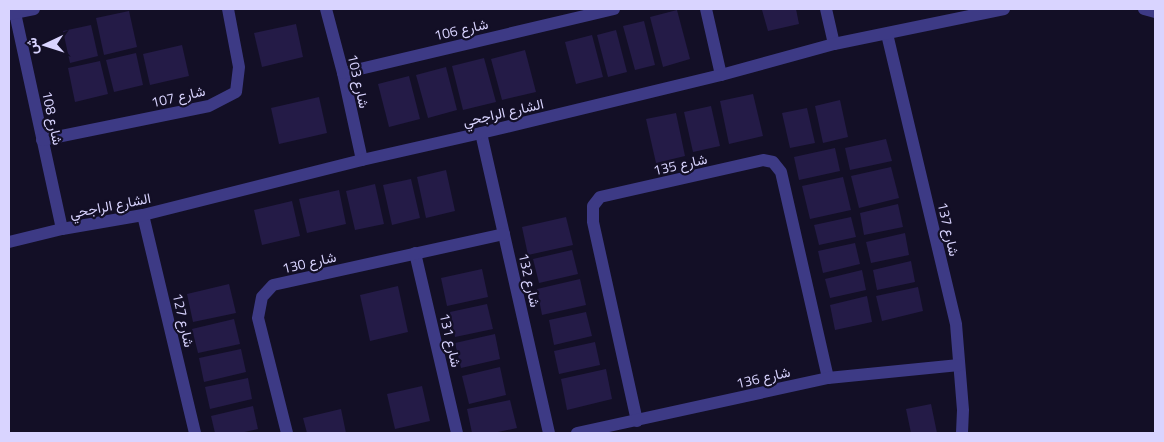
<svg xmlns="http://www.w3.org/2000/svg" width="1164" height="442" font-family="'Titillium Web',Vazirmatn,sans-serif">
<rect width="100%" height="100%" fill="#130f26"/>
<g fill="#241b47">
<path d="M766,9H796L799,24L768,31L762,10Z"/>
<path d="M677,10L690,59L663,67L650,17Z"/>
<path d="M129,11L137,47L104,55L96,18Z"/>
<path d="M644,21L655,65L635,70L623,26Z"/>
<path d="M296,24L303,57L262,67L254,33Z"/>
<path d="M91,25L98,56L70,63L63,31Z"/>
<path d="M616,30L627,72L608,77L597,35Z"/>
<path d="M592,35L603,77L576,84L565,42Z"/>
<path d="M182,45L189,76L150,85L143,54Z"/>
<path d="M525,50L536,92L502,100L491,59Z"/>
<path d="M136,53L143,85L114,92L106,60Z"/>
<path d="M484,58L496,102L463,110L452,66Z"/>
<path d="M100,61L108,94L75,102L68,68Z"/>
<path d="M446,67L457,110L428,118L416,75Z"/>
<path d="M409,76L420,119L389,127L378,84Z"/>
<path d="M753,94L763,136L729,144L720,101Z"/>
<path d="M319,97L327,133L279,144L271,108Z"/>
<path d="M840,100L848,137L823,143L815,106Z"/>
<path d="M711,106L720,146L693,152L684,112Z"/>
<path d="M807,108L815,143L790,148L782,113Z"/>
<path d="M676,113L685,156L656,163L646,119Z"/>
<path d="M886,139L892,161L850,170L845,148Z"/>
<path d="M835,148L840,171L799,180L794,157Z"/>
<path d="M891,167L899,198L859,208L851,176Z"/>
<path d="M446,170L455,211L426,218L417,177Z"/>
<path d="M843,177L851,210L810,219L802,186Z"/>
<path d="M411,179L420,218L392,225L383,185Z"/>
<path d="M375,184L384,224L355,230L346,191Z"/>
<path d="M339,190L346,224L307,233L299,199Z"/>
<path d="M292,201L300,236L262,245L254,210Z"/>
<path d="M898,204L903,227L864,235L860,213Z"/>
<path d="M566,217L573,245L528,255L522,227Z"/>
<path d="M851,217L856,237L819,245L814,225Z"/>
<path d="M905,233L909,255L871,263L866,242Z"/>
<path d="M855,243L860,264L823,273L818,251Z"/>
<path d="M572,250L578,274L539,283L533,259Z"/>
<path d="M911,261L915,282L877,290L873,270Z"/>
<path d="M482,269L488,297L447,306L441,278Z"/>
<path d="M862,270L866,290L830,298L825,279Z"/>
<path d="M580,279L586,305L542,315L537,289Z"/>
<path d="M229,284L236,313L193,322L187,294Z"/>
<path d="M398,286L408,332L370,341L360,295Z"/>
<path d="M918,287L923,311L882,321L876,296Z"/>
<path d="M867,296L872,322L835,330L830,305Z"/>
<path d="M487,304L493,329L455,337L450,312Z"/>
<path d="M586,312L592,336L554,345L549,320Z"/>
<path d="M234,319L240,344L198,353L192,329Z"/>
<path d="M495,334L500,359L461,368L455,343Z"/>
<path d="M595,342L600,365L559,374L554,351Z"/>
<path d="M241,349L246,372L204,382L199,358Z"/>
<path d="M500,367L506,395L469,404L462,376Z"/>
<path d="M606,369L612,399L567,410L561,379Z"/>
<path d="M248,378L252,399L210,409L205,387Z"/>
<path d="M422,386L430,421L395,429L387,394Z"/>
<path d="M510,400L517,428L493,433H472L467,409Z"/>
<path d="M931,404L937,433H911L906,409Z"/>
<path d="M253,406L258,429L240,433H215L211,416Z"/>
<path d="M341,409L346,433H307L303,418Z"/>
</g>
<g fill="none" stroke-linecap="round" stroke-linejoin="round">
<g stroke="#3d3a85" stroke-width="12">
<path d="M326,9L343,73L362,160"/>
<path d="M706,9L721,75"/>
<path d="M826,9L834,44"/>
<path d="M1144,9L1155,12"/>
<path d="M15,13L62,229"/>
<path d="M9,14L34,9"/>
<path d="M887,34L956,324L963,410L962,433"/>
<path d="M343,73L614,9"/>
<path d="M481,133L549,433"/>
<path d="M42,140L209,106L236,92L239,67L228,9"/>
<path d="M143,215L195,433"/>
<path d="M9,242L62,229L143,215L362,160L481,133L721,75L834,44L1004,9"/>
<path d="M415,253L457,433"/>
<path d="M637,421L593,222V206L600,197L763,160L773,162L781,172L828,378"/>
<path d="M287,433L258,318L262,297L273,285L504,234"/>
<path d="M577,433L828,378L959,365"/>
</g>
</g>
<g text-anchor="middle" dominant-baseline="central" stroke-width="4.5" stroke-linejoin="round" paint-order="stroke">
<g font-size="14" fill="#d9d4ff" stroke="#130f26">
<text transform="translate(461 29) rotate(-13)">شارع 106</text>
<text transform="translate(359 81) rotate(77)">شارع 103</text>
<text transform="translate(178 96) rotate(-13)">شارع 107</text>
<text transform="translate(503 112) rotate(-13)">الشارع الراجحي</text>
<text transform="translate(53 118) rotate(78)">شارع 108</text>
<text transform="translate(680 164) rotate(-13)">شارع 135</text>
<text transform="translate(110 205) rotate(-11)">الشارع الراجحي</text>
<text transform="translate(949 229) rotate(77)">شارع 137</text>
<text transform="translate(309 262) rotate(-13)">شارع 130</text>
<text transform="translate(530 280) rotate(77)">شارع 132</text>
<text transform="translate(184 320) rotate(77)">شارع 127</text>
<text transform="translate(451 340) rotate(77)">شارع 131</text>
<text transform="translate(763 377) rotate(-13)">شارع 136</text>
</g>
</g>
<rect width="1164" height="442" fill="none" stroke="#d9d4ff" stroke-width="20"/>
<g transform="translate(45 45) rotate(266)" stroke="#130f26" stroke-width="4" paint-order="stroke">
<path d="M0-4L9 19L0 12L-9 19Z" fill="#d9d4ff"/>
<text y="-8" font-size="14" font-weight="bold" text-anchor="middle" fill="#d9d4ff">ش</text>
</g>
</svg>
